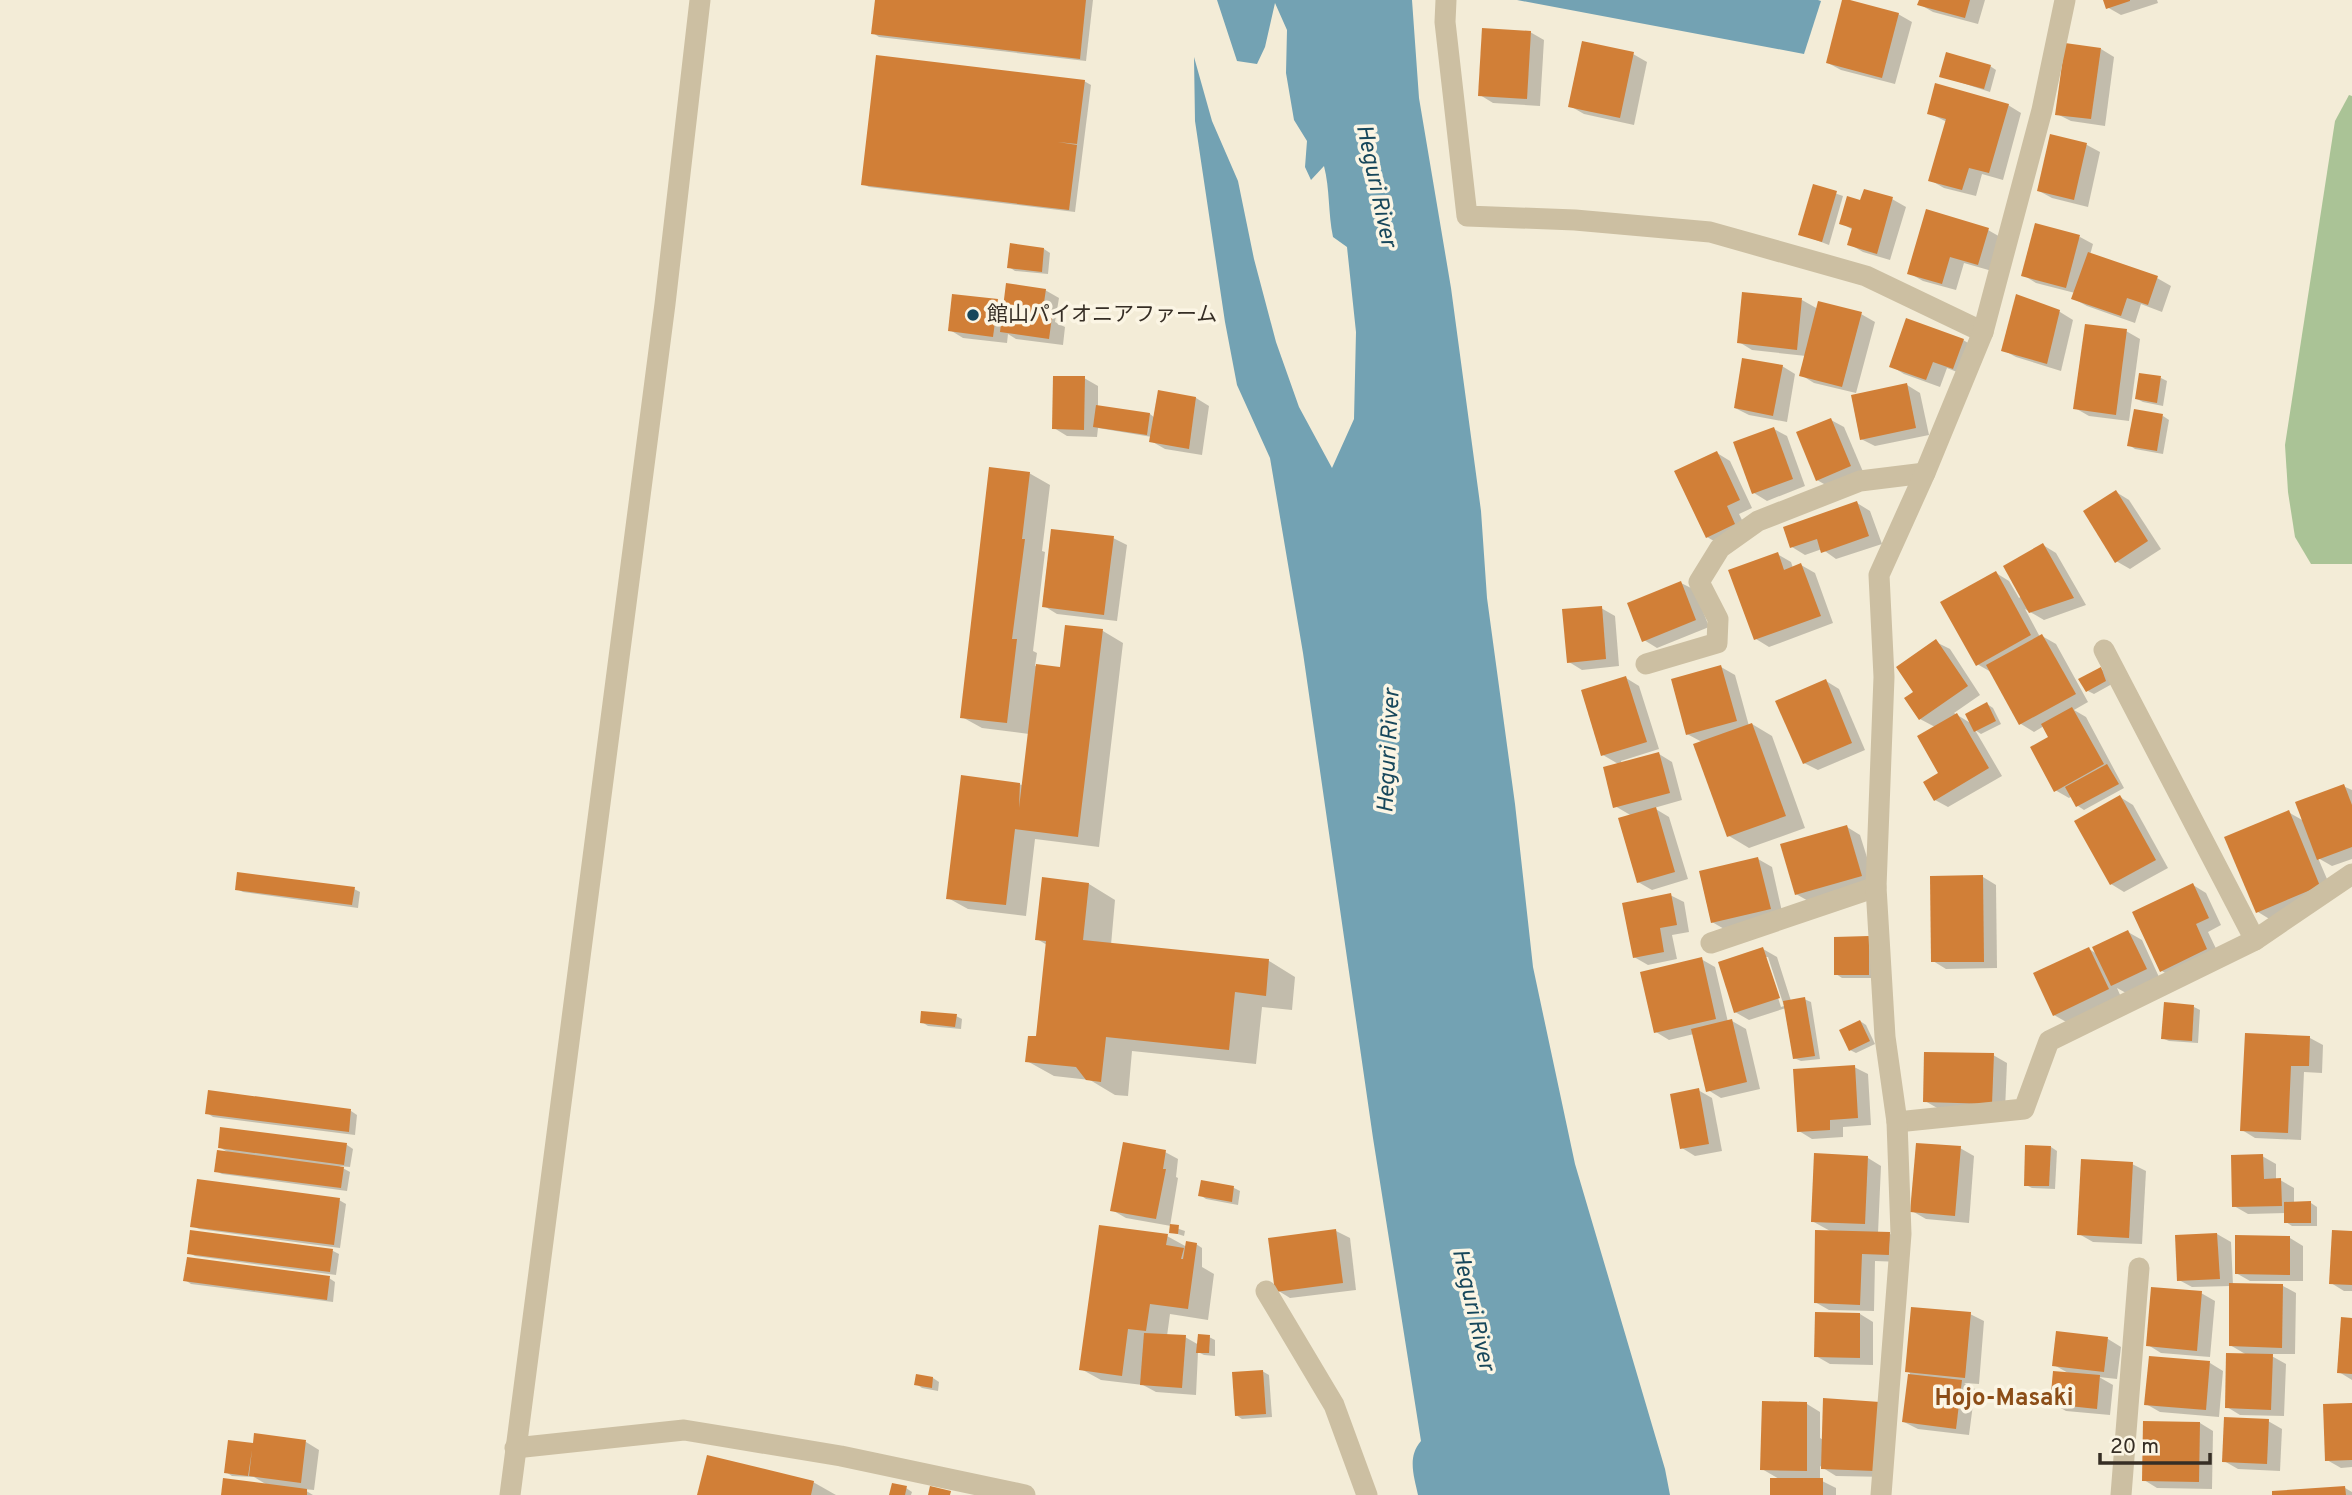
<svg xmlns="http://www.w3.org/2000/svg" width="2352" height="1495" font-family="Overpass,'Noto Sans JP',sans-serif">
<rect width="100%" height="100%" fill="#f3ecd7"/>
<path fill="#aac396" d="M2349,95L2352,96V564H2311L2295,537L2288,492L2285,445L2335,121Z"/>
<g fill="#73a2b3">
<path d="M1217,0H1412L1419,98L1451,288L1481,511L1487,598L1515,804L1533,967L1575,1164L1665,1469L1670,1495H1418C1414,1476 1407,1457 1421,1441L1373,1138L1303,653L1270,458L1237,385L1225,322L1195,121L1194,57L1212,121L1238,181L1254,259L1276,342L1299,407L1332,468L1354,419L1356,332L1347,247L1333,237C1328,213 1330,189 1324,166L1311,180L1305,167L1307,141L1294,120L1286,73L1287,30L1275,3L1265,47L1257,64L1237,61Z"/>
<path d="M1517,0H1818L1821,1L1804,54Z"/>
</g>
<g fill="#0003" fill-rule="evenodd">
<path d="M877,0H1093L1086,61L879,37L873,33Z"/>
<path d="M1921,0H1985L1978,24L1933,12L1919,4Z"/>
<path d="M2105,0H2157L2158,3L2121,15L2107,7Z"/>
<path d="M1898,14L1912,22L1895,84L1841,70L1828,63Z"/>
<path d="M1530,32L1544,40L1540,106L1493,103L1480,95Z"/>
<path d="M2101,49L2114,57L2105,126L2071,121L2057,114Z"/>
<path d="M1633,54L1647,62L1634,125L1584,114L1570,106Z"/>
<path d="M1990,66L1996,70L1990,92L1941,76Z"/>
<path d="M1084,81L1091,85L1075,212L869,187L863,184Z"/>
<path d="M2008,105L2021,113L2003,180L1982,174L1976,196L1944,188L1930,180L1947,122L1929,113Z"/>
<path d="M2051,136L2087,145L2100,152L2088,207L2052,198L2039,191Z"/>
<path d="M1814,186L1843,196L1829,245L1800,234Z"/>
<path d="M1892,199L1906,207L1890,260L1863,252L1849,244L1853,230L1841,223Z"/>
<path d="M1928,211L1988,230L2002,238L1992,271L1964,263L1956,290L1923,281L1909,273Z"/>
<path d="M2080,237L2093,244L2090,255L2157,278L2171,286L2162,312L2141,304L2135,323L2087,306L2074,299L2075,293L2036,283L2023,275Z"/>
<path d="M1044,249L1050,253L1048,274L1015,271L1009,267Z"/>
<path d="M1045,290L1059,298L1055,322L1065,327L1063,345L1016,339L1008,334L1007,343L963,338L950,330L997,301L1005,306Z"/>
<path d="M2018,297L2060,312L2073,320L2061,371L2016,357L2003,350Z"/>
<path d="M1802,300L1818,309L1861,314L1875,322L1856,393L1814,383L1801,375L1806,356L1752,350L1739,342Z"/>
<path d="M2126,331L2140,339L2129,421L2089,416L2075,408Z"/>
<path d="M1963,340L1977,348L1967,376L1947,368L1940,387L1904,374L1891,366Z"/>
<path d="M1782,366L1795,374L1787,422L1749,415L1735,408Z"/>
<path d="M1084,378L1098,386V407L1150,414L1155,418L1159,392L1196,398L1209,406L1202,455L1165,449L1151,441L1152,437L1098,428L1097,437L1067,436L1054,428Z"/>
<path d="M2161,378L2167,381L2163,406L2143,402L2137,399Z"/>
<path d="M1907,385L1920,393L1929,435L1875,446L1861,439Z"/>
<path d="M2163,416L2169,420L2163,454L2135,449L2129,445Z"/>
<path d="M1831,420L1844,427L1864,474L1831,488L1817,480Z"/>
<path d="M1774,429L1787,436L1805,486L1767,501L1754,493Z"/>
<path d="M1717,453L1730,461L1752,508L1739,514L1748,532L1721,545L1707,537Z"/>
<path d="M1029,473L1050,485L1042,551L1045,552L1033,651L1037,653L1035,666L1061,669L1066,627L1103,631L1123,643L1099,847L1035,839L1026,916L968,909L948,898L963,777L1023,785L1029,734L982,728L962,717Z"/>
<path d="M2116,492L2129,500L2161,549L2130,569L2116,561Z"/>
<path d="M1857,503L1870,511L1882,544L1836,559L1822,549L1805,555L1792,547Z"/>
<path d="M1113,538L1127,545L1117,621L1057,614L1044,606Z"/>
<path d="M2043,545L2056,553L2086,605L2044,620L2025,609L2040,637L2042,636L2056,644L2088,702L2074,710L2086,717L2124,788L2084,810L2078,806L2072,796L2069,798L2055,790L2050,737L2044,726L2034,732L2021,724L1991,672L1977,664L1996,573L2009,581L2019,598L2022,596Z"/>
<path d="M1777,554L1791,562L1793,568L1801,565L1815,573L1833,623L1769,647L1756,639Z"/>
<path d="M1681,583L1695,590L1709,627L1657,648L1644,640Z"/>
<path d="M1601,608L1615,616L1619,666L1582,670L1569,662Z"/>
<path d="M1936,642L1950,649L1980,695L1954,713L1972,724L1987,704L1993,708L2001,724L1981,734L1975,730L2002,776L1948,807L1935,800L1941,774L1935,727L1920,719L1915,692Z"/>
<path d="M1721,667L1735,675L1749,726L1752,724L1772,736L1805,828L1749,848L1729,836L1702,742L1687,734Z"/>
<path d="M2101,669L2107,672L2112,684L2094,694L2088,691Z"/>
<path d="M1626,678L1639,686L1659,749L1621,761L1622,764L1659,754L1672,762L1682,800L1654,808L1669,817L1688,879L1652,890L1638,882L1632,816L1615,806L1620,765L1603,755Z"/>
<path d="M1826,681L1839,689L1865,750L1818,770L1804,763Z"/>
<path d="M2343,786L2352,790V859L2332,866L2318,858L2333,893L2271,920L2258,912L2288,812L2304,821Z"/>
<path d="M2120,797L2133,805L2168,868L2124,892L2111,884Z"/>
<path d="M1847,827L1860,835L1875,883L1810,902L1796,894Z"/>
<path d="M1758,859L1772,867L1783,916L1726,930L1712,922Z"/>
<path d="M1983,877L1996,885L1997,968L1946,969L1933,961Z"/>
<path d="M1089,884L1115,900L1111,945L1269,961L1295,977L1292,1010L1262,1007L1256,1064L1132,1051L1128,1096L1115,1095L1090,1080L1054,1076L1027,1061L1038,1038L1047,945L1037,939Z"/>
<path d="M2193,885L2206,893L2221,925L2208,932L2220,957L2175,979L2162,971Z"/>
<path d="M237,889H354L360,892L358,908L243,892Z"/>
<path d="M1670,895L1684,902L1689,932L1672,935L1677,959L1648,965L1634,957Z"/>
<path d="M2128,932L2142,940L2159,977L2126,993L2117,988L2121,997L2068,1023L2054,1015L2089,949L2097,954Z"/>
<path d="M1868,938L1875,978H1842L1836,974Z"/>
<path d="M1763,949L1777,957L1791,1001L1804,999L1811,1002L1820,1059L1801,1061L1794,1058L1786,1008L1749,1020L1735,1012ZM1765,957H1768L1784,1006L1781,1007Z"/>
<path d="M1701,959L1715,967L1728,1022L1732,1021L1746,1029L1760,1089L1721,1098L1708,1090L1694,1034L1669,1040L1656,1032Z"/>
<path d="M2194,1007L2200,1010L2198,1043L2169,1041L2162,1038Z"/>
<path d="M956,1016L962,1019L961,1029L928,1026L922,1022Z"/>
<path d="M1860,1021L1866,1025L1875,1044L1856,1053L1850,1050Z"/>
<path d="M2310,1038L2323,1045L2322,1073L2304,1072L2301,1140L2255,1138L2242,1130Z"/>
<path d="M1993,1055L2007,1063L2005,1110L1939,1109L1925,1101Z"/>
<path d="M1854,1067L1868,1074L1871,1125L1843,1127V1137L1812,1139L1799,1131Z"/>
<path d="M1698,1090L1712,1098L1722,1151L1695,1156L1682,1148Z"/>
<path d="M210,1092L351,1111L357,1115L355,1135L213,1117L207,1113Z"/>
<path d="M347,1145L353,1149L350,1167L339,1166L350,1172L347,1191L222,1174L216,1171L231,1154L219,1147Z"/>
<path d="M2051,1147L2057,1151L2055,1189L2032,1188L2026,1185Z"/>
<path d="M1960,1148L1974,1156L1969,1223L1926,1219L1912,1211Z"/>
<path d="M1165,1152L1178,1159L1176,1177L1178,1178L1170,1226L1185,1231L1184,1236L1171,1232V1226L1126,1218L1112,1210Z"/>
<path d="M2262,1156L2276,1164V1180H2280L2294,1188V1203H2311L2317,1207V1226H2292L2286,1222V1213L2248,1214L2234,1206Z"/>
<path d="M1868,1158L1881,1166L1878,1233L1890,1234L1903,1241L1902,1262L1875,1261L1874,1311L1829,1310L1815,1302L1832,1232L1812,1221Z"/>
<path d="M2132,1164L2146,1171L2142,1244L2093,1242L2079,1234Z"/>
<path d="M1202,1182L1234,1188L1240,1191L1238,1205L1206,1199L1200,1195Z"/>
<path d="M339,1200L346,1204L340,1248L199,1229L192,1226Z"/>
<path d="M1336,1231L1350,1238L1356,1290L1290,1298L1277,1290Z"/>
<path d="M2352,1232V1291H2344L2331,1283Z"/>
<path d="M2217,1234L2231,1242L2233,1285L2283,1286L2296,1293L2295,1354H2268L2286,1364L2284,1416L2240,1415L2227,1407L2247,1355L2230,1345L2231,1286L2192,1287L2179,1280Z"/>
<path d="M1167,1236L1187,1247L1196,1244L1202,1248V1267L1214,1274L1208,1320L1170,1314L1167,1336L1185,1337L1199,1345L1209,1337L1215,1340V1356L1204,1355L1198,1352L1196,1395L1156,1392L1143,1385L1101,1380L1081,1369Z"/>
<path d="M2290,1238L2303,1246V1281H2250L2236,1273Z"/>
<path d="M333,1251L339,1254L336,1275L195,1256L189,1253Z"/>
<path d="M329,1278L335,1282L333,1302L191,1284L185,1280Z"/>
<path d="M2201,1293L2215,1301L2210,1357L2161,1353L2148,1345Z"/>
<path d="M1860,1314L1873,1322V1365L1830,1364L1816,1356Z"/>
<path d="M1970,1314L1984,1321L1979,1384L1964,1383L1975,1389L1969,1435L1918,1429L1904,1422L1910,1373L1907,1371Z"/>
<path d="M2352,1320V1380L2339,1372Z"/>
<path d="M2108,1339L2121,1347L2117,1379L2099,1377L2113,1385L2110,1415L2066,1411L2052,1403L2070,1374L2054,1365Z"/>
<path d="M2210,1363L2223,1371L2219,1417L2160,1412L2146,1404Z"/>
<path d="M1262,1371L1269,1375L1272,1417L1242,1419L1236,1415Z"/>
<path d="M933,1378L939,1382L938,1391L922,1388L916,1384Z"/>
<path d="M1807,1404L1820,1412V1438L1888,1477L1836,1476L1820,1466V1480L1836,1488V1495H1771L1781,1480L1762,1469Z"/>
<path d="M2352,1405V1467L2341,1468L2327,1460Z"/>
<path d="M2268,1421L2282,1429L2280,1471L2238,1469L2224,1461Z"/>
<path d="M2200,1423L2213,1431L2212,1489L2157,1488L2144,1480Z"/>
<path d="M306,1442L319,1450L314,1490L303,1489L313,1495H223L269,1486L254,1477L232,1476L226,1472L255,1446Z"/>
<path d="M813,1482L836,1495H699Z"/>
<path d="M906,1488L912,1492L911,1495H891Z"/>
<path d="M2345,1488L2352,1492V1495H2274Z"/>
</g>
<g fill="#d17f37">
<path d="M875,0H1086L1080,59L871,34Z"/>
<path d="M1842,0H1850L1899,13L1882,78L1826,63Z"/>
<path d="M1919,0H1970L1965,18L1917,5Z"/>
<path d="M2103,0H2130V1L2106,9Z"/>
<path d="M1482,28L1531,31L1527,99L1478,96Z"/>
<path d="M1582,41L1634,52L1620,118L1568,107Z"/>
<path d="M2065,43L2101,48L2091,119L2055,115Z"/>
<path d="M1946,52L1991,65L1984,89L1939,77Z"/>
<path d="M876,55L1085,80L1077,144L1058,142L1077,145L1069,210L861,185Z"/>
<path d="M1935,83L2009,104L1989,173L1969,168L1962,190L1928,181L1946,119L1927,114Z"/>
<path d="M2050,134L2087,143L2074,200L2037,191Z"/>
<path d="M1813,184L1837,191L1822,242L1798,235Z"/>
<path d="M1864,189L1893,197L1877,254L1847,245L1852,228L1839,224L1847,196L1860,200Z"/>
<path d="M1926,209L1989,228L1978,265L1950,257L1942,284L1907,274Z"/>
<path d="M2035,223L2080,235L2066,288L2021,276Z"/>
<path d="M1010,243L1044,248L1042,272L1007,268Z"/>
<path d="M2088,252L2158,276L2148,305L2127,298L2121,316L2071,299Z"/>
<path d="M1006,283L1046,289L1042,316L1052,317L1049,339L1000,332Z"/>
<path d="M1742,292L1802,298L1797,350L1737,343Z"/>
<path d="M952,294L998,299L993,337L948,331Z"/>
<path d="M2016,294L2060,310L2047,364L2001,351Z"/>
<path d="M1818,301L1862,312L1842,387L1799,376Z"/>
<path d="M1906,318L1964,339L1953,369L1933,362L1926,380L1889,367Z"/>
<path d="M2085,324L2127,329L2116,415L2073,409Z"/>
<path d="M1742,358L1783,365L1773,416L1734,408Z"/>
<path d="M2139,373L2161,376L2157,403L2135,399Z"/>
<path d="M1053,376H1085L1084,430L1052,429Z"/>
<path d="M1907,383L1916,428L1860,440L1851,395Z"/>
<path d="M1158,390L1196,397L1189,449L1149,442Z"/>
<path d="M1096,405L1150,413L1147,435L1093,427Z"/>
<path d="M2134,409L2163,414L2157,451L2127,446Z"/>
<path d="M1831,418L1851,466L1816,481L1796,432Z"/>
<path d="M1774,427L1793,479L1752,494L1733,442Z"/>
<path d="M1717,451L1740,500L1727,506L1735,524L1706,538L1674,471Z"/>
<path d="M989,467L1030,472L1022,539H1025L1012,639H1017L1007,723L960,718Z"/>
<path d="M2116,490L2148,541L2115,563L2083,511Z"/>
<path d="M1857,501L1869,536L1821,553L1817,539L1790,548L1783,527Z"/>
<path d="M1051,529L1114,536L1104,615L1042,607Z"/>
<path d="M2043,543L2074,598L2029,613L2003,566Z"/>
<path d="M1778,552L1784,570L1801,563L1821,616L1754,640L1728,570Z"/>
<path d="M1996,571L2031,635L1976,666L1940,602Z"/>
<path d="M1681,581L1696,620L1642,642L1627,603Z"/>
<path d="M1602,606L1606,659L1567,663L1562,609Z"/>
<path d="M1065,625L1103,629L1078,837L1015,829L1006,905L946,899L961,775L1020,783L1019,808L1036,664L1060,667Z"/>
<path d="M2042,634L2076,694L2019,725L1986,665Z"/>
<path d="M1936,639L1968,686L1919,720L1904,698L1913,692L1896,667Z"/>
<path d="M1721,665L1737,721L1686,735L1671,679Z"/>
<path d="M2101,667L2106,681L2086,692L2078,679Z"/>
<path d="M1626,676L1647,742L1601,756L1581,690Z"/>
<path d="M1826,679L1852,743L1803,764L1775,701Z"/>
<path d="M1987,702L1996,721L1974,732L1965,714Z"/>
<path d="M2072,707L2104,764L2054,792L2030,747L2048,737L2041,724Z"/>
<path d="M1957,713L1989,768L1934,801L1923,782L1938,773L1917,736Z"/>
<path d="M1752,723L1786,816L1727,837L1693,744Z"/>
<path d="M1659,752L1670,793L1613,808L1603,767Z"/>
<path d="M2107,764L2119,784L2076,807L2065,787Z"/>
<path d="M2344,784L2352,805V847L2317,860L2295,802Z"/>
<path d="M2120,795L2156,860L2110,885L2074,821Z"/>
<path d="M1656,807L1675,872L1637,883L1618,818Z"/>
<path d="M2289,810L2320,886L2256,913L2224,837Z"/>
<path d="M1847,825L1862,876L1795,895L1780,844Z"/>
<path d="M1758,857L1771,909L1711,923L1699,871Z"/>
<path d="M237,872L355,887L352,905L235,890Z"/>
<path d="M1983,875L1984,962H1931L1930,876Z"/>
<path d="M1042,877L1089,883L1083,940L1269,959L1266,996L1235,992L1229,1050L1106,1037L1101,1082L1086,1080L1076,1067L1025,1062L1028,1036H1036L1046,941L1035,940Z"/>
<path d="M2193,883L2209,918L2196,924L2207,949L2160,972L2132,912Z"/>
<path d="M1671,893L1677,925L1660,928L1664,952L1633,958L1622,903Z"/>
<path d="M2128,930L2147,969L2111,986L2092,947Z"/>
<path d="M1869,936V975H1834V937Z"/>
<path d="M1763,947L1780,998L1734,1013L1718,962Z"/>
<path d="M2089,947L2109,989L2053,1016L2033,973Z"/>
<path d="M1702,957L1716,1019L1654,1033L1640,972Z"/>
<path d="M1805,997L1815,1056L1793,1059L1783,1001Z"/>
<path d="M2164,1002L2194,1005L2192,1041L2161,1039Z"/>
<path d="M921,1011L957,1014L955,1027L920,1023Z"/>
<path d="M1732,1019L1747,1082L1706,1092L1691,1029Z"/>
<path d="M1860,1020L1870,1041L1849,1051L1839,1030Z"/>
<path d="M2245,1033L2310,1036L2309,1066H2291L2288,1133L2240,1131Z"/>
<path d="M1924,1052L1994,1053L1992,1104L1923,1102Z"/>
<path d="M1855,1065L1858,1118L1830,1120V1130L1797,1132L1793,1069Z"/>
<path d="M1699,1088L1709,1144L1680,1149L1670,1094Z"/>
<path d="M208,1090L351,1109L349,1132L205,1114Z"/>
<path d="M220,1127L347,1143L344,1165L218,1148Z"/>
<path d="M1123,1142L1166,1150L1163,1169H1166L1156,1219L1110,1211Z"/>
<path d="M1916,1143L1961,1146L1955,1216L1910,1212Z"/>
<path d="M2025,1145L2051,1146L2049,1186H2024Z"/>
<path d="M217,1150L344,1167L341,1188L214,1172Z"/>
<path d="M1814,1153L1868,1156L1865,1224L1811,1222Z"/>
<path d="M2263,1154L2264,1179L2281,1178L2282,1206L2232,1207L2231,1155Z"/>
<path d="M2081,1159L2133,1162L2129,1238L2077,1235Z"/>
<path d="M197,1179L340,1198L334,1245L190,1227Z"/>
<path d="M1201,1180L1234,1186L1232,1202L1198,1196Z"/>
<path d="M2311,1201V1223H2284V1202Z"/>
<path d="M1170,1224L1179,1225L1178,1234L1169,1233Z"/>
<path d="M1099,1225L1168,1234L1166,1245L1184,1248L1181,1259H1183L1186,1241L1197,1243L1188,1309L1150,1304L1146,1331L1128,1329L1122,1376L1079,1370Z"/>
<path d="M1336,1229L1343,1283L1275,1292L1268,1238Z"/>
<path d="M190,1230L333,1249L330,1272L187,1254Z"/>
<path d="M1815,1230L1890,1232L1889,1255L1862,1254L1860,1305L1814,1303Z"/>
<path d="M2332,1230L2352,1231V1285L2329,1284Z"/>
<path d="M2217,1233L2220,1279L2177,1281L2175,1235Z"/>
<path d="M2235,1235L2290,1236V1275L2235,1274Z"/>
<path d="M187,1257L330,1276L327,1300L183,1281Z"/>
<path d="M2229,1283L2283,1284L2282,1348L2229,1346Z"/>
<path d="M2151,1287L2202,1291L2197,1351L2146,1346Z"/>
<path d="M1911,1307L1971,1312L1965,1378L1905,1372Z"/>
<path d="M1815,1312L1860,1313V1358L1814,1357Z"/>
<path d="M2341,1317L2352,1318V1374L2337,1373Z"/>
<path d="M2056,1331L2108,1337L2104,1372L2052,1366Z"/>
<path d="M1144,1333L1186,1335L1182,1388L1140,1385Z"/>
<path d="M1198,1334L1210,1335L1209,1353H1196Z"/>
<path d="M2226,1353L2273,1354L2271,1410L2225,1408Z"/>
<path d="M2149,1356L2210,1361L2206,1410L2144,1405Z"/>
<path d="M1263,1370L1266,1414L1235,1416L1232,1372Z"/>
<path d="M2053,1371L2100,1375L2097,1409L2050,1404Z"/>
<path d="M916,1374L933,1377L932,1388L914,1385Z"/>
<path d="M1908,1374L1962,1380L1956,1429L1902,1422Z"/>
<path d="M1823,1398L1880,1402L1875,1471L1821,1469Z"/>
<path d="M1762,1401L1807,1402V1471L1760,1470Z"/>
<path d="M2352,1403V1460L2325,1461L2323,1404Z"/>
<path d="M2224,1417L2269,1419L2267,1464L2222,1462Z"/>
<path d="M2143,1421L2200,1422L2199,1482L2142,1481Z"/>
<path d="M254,1433L306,1440L301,1483L249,1476L252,1450L248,1476L224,1473L228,1440L253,1443Z"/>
<path d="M707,1455L814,1481L811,1495H697Z"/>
<path d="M223,1478L307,1489V1495H221Z"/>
<rect x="1770" y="1478" width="53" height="17"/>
<path d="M892,1483L907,1486L905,1495H889Z"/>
<path d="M930,1486L951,1491L950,1495H928Z"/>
<path d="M2345,1486L2346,1495H2272V1491Z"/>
</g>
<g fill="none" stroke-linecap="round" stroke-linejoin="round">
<g stroke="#ccbfa2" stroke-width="21">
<path d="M1446,0L1445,22L1467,216L1575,220L1710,232L1866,276L1983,332"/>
<path d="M2104,650L2255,940"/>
<path d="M1646,664L1717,643L1718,619L1699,582L1720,548L1758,521L1860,481L1925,473"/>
<path d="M1711,943L1876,887"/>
<path d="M1897,1122L2024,1109L2049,1041L2255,940L2352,874"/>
<path d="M1266,1291L1334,1405L1367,1495"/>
<path d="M515,1448L684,1430L841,1456L1025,1495"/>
<path d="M510,1495L665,304L700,0"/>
<path d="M1881,1495L1901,1234L1897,1122L1885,1037L1876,887L1884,677L1879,575L1925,473L1983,332L2042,110L2065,0"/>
<path d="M2121,1495L2139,1268"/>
</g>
</g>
<circle fill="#17475b" stroke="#fbf5e4" stroke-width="2.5" cx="973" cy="315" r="7"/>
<g text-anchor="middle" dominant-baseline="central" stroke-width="7" stroke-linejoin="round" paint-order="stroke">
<g font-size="21" fill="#362e25" stroke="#fbf5e4" text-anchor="start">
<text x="987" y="315">館山パイオニアファーム</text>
</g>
<g font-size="23" font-style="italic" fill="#17475b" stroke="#fbf5e4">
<text transform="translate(1375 186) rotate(78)">Heguri River</text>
<text transform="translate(1390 751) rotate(-87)">Heguri River</text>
<text transform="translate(1472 1310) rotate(77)">Heguri River</text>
</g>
<g font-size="24" font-weight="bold" fill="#8c4d17" stroke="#fbf5e4">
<text x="2004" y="1399">Hojo-Masaki</text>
</g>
</g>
<path d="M2100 1453v10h110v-10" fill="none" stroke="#362e25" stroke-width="3.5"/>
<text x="2110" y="1453" font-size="21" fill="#362e25" stroke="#fbf5e4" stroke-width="5" paint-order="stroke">20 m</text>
</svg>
